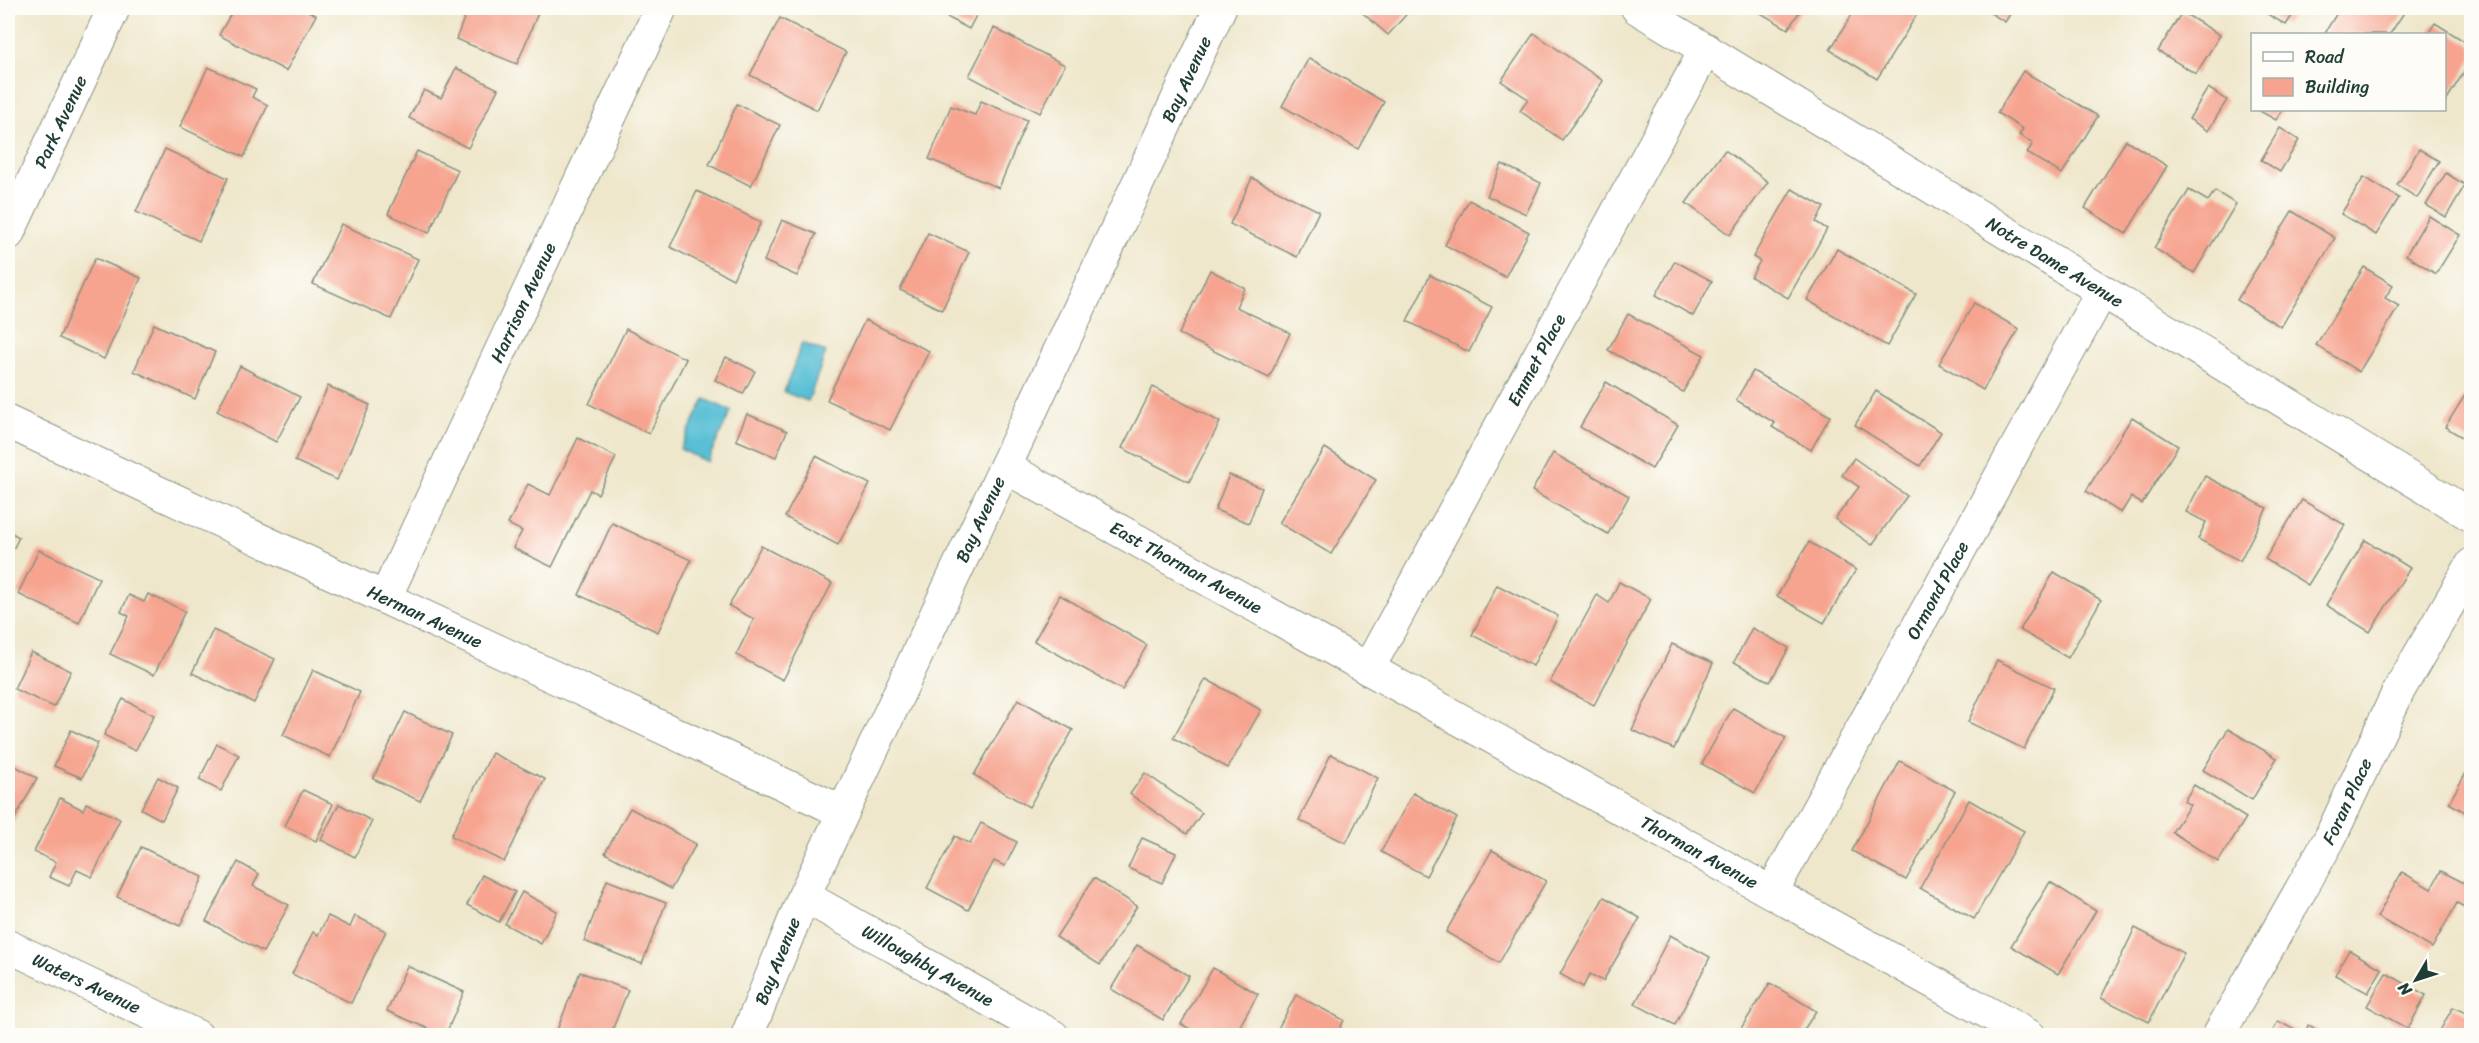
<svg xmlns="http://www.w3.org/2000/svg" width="2479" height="1043" font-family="Sriracha,sans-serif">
<rect width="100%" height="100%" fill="#fdfcf7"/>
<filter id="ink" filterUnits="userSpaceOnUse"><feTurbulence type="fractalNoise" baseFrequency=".0167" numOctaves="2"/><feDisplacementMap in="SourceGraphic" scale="12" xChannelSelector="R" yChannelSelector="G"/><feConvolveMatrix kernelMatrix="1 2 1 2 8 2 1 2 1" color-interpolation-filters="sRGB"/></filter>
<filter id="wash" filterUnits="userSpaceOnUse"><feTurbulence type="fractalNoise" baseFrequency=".008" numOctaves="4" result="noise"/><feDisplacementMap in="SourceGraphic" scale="24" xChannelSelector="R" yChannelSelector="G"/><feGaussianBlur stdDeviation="1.35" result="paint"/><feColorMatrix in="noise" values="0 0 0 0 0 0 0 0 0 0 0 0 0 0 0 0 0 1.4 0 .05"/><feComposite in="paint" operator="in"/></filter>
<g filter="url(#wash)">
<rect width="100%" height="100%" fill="#efe7cc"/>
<g fill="#58bfd5" stroke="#3c7e84" stroke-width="1.5">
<path d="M802,343L826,352L808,401L784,392Z"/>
<path d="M705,399L731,411L707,462L680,449Z"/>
</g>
<g id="blocks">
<g fill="#f6a490">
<path d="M234,8H302L316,15L286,71L219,35Z"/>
<path d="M468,8H540L517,64L456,39Z"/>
<path d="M938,8H980L969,29L936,11Z"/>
<path d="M1357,8H1412L1388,35Z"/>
<path d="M1752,8H1802L1788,29Z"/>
<path d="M1856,8H1921L1877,79L1830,50Z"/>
<path d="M1982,8H2014L2005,22Z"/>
<path d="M2257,8H2297L2286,25Z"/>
<path d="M2340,8H2407L2390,34H2324Z"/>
<path d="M2182,12L2220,35L2196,74L2158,51Z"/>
<path d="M780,18L846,52L817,110L750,75Z"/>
<path d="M2435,23L2472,46V59L2444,104V34H2428Z"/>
<path d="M994,28L1065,65L1040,113L969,76Z"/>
<path d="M1534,33L1603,81L1562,140L1520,111L1528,99L1501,81Z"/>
<path d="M1309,58L1384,102L1358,149L1282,106Z"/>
<path d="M208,67L256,89L252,97L268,105L244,157L180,127Z"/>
<path d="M456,68L498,89L468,148L409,118L424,90L441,98Z"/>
<path d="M2023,71L2098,116L2062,174L2027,153L2033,143L2019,135L2023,129L1997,113Z"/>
<path d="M2208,88L2227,100L2208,131L2189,119Z"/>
<path d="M981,101L1027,120L999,188L929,159L951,106L975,115Z"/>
<path d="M737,104L780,125L751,186L709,165Z"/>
<path d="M2258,110H2283L2276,120Z"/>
<path d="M2280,128L2299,140L2280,172L2261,160Z"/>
<path d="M2126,140L2167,166L2126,234L2085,208Z"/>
<path d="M165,149L228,178L199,241L136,212Z"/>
<path d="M2419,149L2439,161L2417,198L2397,185Z"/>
<path d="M1725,150L1768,182L1730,235L1686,203Z"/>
<path d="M417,151L458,170L429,233L388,214Z"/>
<path d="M1502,164L1541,183L1526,214L1487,196Z"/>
<path d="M2446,173L2465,185L2446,217L2426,205Z"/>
<path d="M2364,177L2399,198L2376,235L2341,214Z"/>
<path d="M1252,178L1319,211L1297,257L1230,224Z"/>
<path d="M1792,189L1824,207L1816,222L1827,229L1788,298L1751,277L1760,261L1753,257Z"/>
<path d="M2189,190L2208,201L2215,191L2236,204L2194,273L2154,248Z"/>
<path d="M697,191L761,222L733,279L670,247Z"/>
<path d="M1469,200L1529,232L1505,277L1445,245Z"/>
<path d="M2292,211L2335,238L2281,327L2237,300Z"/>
<path d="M2429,216L2460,235L2436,274L2406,255Z"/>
<path d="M782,220L816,234L797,276L764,261Z"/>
<path d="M341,224L418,259L391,319L313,284Z"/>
<path d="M928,233L969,252L942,310L900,290Z"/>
<path d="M1837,249L1916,294L1887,346L1807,300Z"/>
<path d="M95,258L141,278L104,359L59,338Z"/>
<path d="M1675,261L1712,281L1693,316L1656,295Z"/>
<path d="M2364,267L2393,285L2385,298L2399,306L2359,372L2316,345Z"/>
<path d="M1210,270L1245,288L1236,307L1290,333L1269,378L1179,334Z"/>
<path d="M1430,275L1492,307L1469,352L1407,321Z"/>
<path d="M1974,303L2019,329L1983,390L1939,364Z"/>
<path d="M1628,314L1704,355L1683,392L1608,350Z"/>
<path d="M865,320L929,351L890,430L827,400Z"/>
<path d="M154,324L215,352L195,399L134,371Z"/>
<path d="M626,329L686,359L649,434L589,404Z"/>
<path d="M726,357L755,371L743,394L715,380Z"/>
<path d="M240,366L300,397L276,442L217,411Z"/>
<path d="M1753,371L1830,416L1811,450L1772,427L1775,423L1736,400Z"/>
<path d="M1606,382L1678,425L1652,469L1580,427Z"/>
<path d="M2472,384V443L2445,427Z"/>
<path d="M328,386L370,405L337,480L295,461Z"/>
<path d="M1153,387L1220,422L1189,482L1122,448Z"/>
<path d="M1876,391L1941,432L1920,466L1855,425Z"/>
<path d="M747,414L787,431L776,457L736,440Z"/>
<path d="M2132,417L2178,446L2142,504L2131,497L2121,513L2086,491Z"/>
<path d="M578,438L616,457L598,494L590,490L552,567L513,548L522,531L508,524L528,484L550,495Z"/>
<path d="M1325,448L1376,480L1331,554L1279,523Z"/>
<path d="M1553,453L1629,496L1608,534L1532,491Z"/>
<path d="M816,456L870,484L838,545L785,517Z"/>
<path d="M1854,458L1907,496L1872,545L1835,519L1859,487L1842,475Z"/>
<path d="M1229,475L1262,488L1249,523L1215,510Z"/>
<path d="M2205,476L2267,508L2240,561L2198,539L2206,522L2186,512Z"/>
<path d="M2302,500L2345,525L2308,585L2265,559Z"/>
<path d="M612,523L691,560L658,632L579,595Z"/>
<path d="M8,531L19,537L8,560Z"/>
<path d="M2365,540L2410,568L2370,632L2326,605Z"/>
<path d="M1809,542L1856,570L1824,623L1777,596Z"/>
<path d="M761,546L832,583L783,680L736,655L754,619L729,606Z"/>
<path d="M39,550L99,578L79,623L18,594Z"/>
<path d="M2054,572L2101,600L2068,658L2020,630Z"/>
<path d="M1619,582L1651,599L1594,705L1550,682L1597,595L1609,603Z"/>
<path d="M1497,585L1558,616L1533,666L1472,635Z"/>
<path d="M148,594L185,611L154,675L110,654L129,616L121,612L129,595L144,602Z"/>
<path d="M1060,595L1147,645L1122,690L1034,641Z"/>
<path d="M1752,628L1789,648L1770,682L1734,662Z"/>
<path d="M213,630L275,659L254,703L192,673Z"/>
<path d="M1672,644L1713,663L1674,749L1632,730Z"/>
<path d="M31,652L71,671L54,707L14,689Z"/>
<path d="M1997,660L2054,688L2024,749L1968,722Z"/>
<path d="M313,670L360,692L330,757L283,735Z"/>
<path d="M1206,679L1261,710L1228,768L1173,738Z"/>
<path d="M123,699L154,715L135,751L104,735Z"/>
<path d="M1018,699L1073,730L1029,807L974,775Z"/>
<path d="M1733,708L1786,738L1755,793L1702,764Z"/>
<path d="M405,712L452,735L420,801L373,779Z"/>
<path d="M2228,729L2277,758L2252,800L2203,770Z"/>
<path d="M71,730L98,743L82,778L54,766Z"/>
<path d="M217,744L239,755L221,791L199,780Z"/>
<path d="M492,753L545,779L504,862L451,836Z"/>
<path d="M1331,754L1378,778L1346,843L1299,820Z"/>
<path d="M1900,761L1955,791L1906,880L1852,851Z"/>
<path d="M8,762L37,778L8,831Z"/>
<path d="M2472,762V816L2449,803Z"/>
<path d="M1145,773L1202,813L1187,834L1130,794Z"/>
<path d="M158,777L178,788L162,820L141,809Z"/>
<path d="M2194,785L2246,818L2218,862L2172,832L2190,805L2184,801Z"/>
<path d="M303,790L333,804L316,841L285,826Z"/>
<path d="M1413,793L1457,818L1426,876L1381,852Z"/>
<path d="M60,798L83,810L86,803L120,819L92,877L77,870L69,886L49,877L56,862L34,852Z"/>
<path d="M1969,800L2024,831L1974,919L1920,888Z"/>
<path d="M339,804L372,821L355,857L321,840Z"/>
<path d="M630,808L696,844L671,889L605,853Z"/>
<path d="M981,823L1017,842L1005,866L994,861L968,910L927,888L955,836L970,844Z"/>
<path d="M1142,838L1176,853L1162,883L1128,868Z"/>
<path d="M141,847L203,877L180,926L117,897Z"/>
<path d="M1492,850L1546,881L1499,963L1446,932Z"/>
<path d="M238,862L259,874L253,886L289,905L263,952L206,921Z"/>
<path d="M2441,871L2472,887V898L2466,908L2457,903L2432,948L2377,917L2402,872L2431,889Z"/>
<path d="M482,875L515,892L499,922L467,905Z"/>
<path d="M1094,878L1137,906L1100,965L1056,937Z"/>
<path d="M607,880L666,903L642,964L584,941Z"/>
<path d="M2050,882L2096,911L2058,974L2011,946Z"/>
<path d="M522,892L557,911L541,944L505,924Z"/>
<path d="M1604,897L1640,918L1603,981L1590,974L1583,987L1560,974Z"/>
<path d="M328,916L350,927L355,916L386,931L351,1003L292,974L313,932L318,935Z"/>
<path d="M2135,928L2184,953L2149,1022L2101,998Z"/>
<path d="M1670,935L1710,957L1675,1025L1635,1004Z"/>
<path d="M1137,945L1189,976L1163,1020L1111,989Z"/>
<path d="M2349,950L2382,969L2368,993L2335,975Z"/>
<path d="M407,966L464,992L445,1036L387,1011Z"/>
<path d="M1213,968L1258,994L1234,1036H1202L1181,1024Z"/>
<path d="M580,972L628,990L610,1036L555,1035Z"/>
<path d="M2386,973L2426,995L2408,1029L2367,1006Z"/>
<path d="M1770,983L1816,1011L1800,1036H1736Z"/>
<path d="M1296,995L1344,1020L1336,1036H1274Z"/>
<path d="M2453,1007L2472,1016V1036H2437Z"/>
<path d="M2278,1021L2304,1035L2309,1025L2327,1036H2270Z"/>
</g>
</g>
</g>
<g filter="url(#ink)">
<use href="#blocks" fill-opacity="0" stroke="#879280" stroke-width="1.5"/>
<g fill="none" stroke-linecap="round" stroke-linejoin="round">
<defs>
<g id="minor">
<path id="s1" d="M1637,8L2472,516"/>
<path id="s2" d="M8,234L114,8"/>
<path id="s3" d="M8,422L843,812"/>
<path id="s4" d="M1005,467L2030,1036"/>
<path id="s5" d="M385,598L661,8"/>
<path id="s6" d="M1368,669L1706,49"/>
<path id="s7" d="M1772,892L2102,291"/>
<path id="s8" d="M804,896L1053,1036"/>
<path id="s9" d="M8,946L197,1036"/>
<path id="s10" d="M747,1036L804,896L1220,8"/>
<path id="s11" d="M2218,1036L2330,838L2399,690L2472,564"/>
</g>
</defs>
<use href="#minor" stroke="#879280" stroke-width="34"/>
<use href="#minor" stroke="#fff" stroke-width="32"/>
</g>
</g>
<g text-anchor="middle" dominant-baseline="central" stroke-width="4.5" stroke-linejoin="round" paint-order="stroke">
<g font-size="18" fill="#1f3d34" stroke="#fdfcf7">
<text stroke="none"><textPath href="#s10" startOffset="1053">Bay Avenue</textPath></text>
<text stroke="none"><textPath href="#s2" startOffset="124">Park Avenue</textPath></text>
<text stroke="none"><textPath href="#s1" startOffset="489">Notre Dame Avenue</textPath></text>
<text stroke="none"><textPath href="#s5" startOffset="326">Harrison Avenue</textPath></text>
<text stroke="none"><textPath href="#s6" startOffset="352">Emmet Place</textPath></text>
<text stroke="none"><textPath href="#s10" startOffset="567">Bay Avenue</textPath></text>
<text stroke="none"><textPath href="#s4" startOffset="207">East Thorman Avenue</textPath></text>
<text stroke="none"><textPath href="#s7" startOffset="344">Ormond Place</textPath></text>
<text stroke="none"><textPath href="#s3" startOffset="460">Herman Avenue</textPath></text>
<text stroke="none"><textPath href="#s11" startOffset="268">Foran Place</textPath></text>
<text stroke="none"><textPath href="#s4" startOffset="794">Thorman Avenue</textPath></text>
<text stroke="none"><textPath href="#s10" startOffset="81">Bay Avenue</textPath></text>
<text stroke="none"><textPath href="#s8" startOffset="142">Willoughby Avenue</textPath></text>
<text stroke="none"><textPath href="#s9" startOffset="87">Waters Avenue</textPath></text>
</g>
</g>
<rect width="2479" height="1043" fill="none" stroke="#fdfcf7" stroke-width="30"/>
<rect x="2251" y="33" width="195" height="78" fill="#fdfcf7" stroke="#a4b0a9" stroke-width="1.5"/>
<rect x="2263" y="52" width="30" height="9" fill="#ffffff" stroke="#a4b0a9" stroke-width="1.5"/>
<text x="2305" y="63" font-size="18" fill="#1f3d34">Road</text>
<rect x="2263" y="78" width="30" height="18" fill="#f6a490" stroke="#a4b0a9" stroke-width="1.5"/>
<text x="2305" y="93" font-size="18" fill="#1f3d34">Building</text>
<g transform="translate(2416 980) rotate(231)" stroke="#fdfcf7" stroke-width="4.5" paint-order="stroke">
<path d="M0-4.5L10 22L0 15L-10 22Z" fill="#1f3d34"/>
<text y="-9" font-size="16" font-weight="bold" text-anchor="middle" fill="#1f3d34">N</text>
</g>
</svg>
